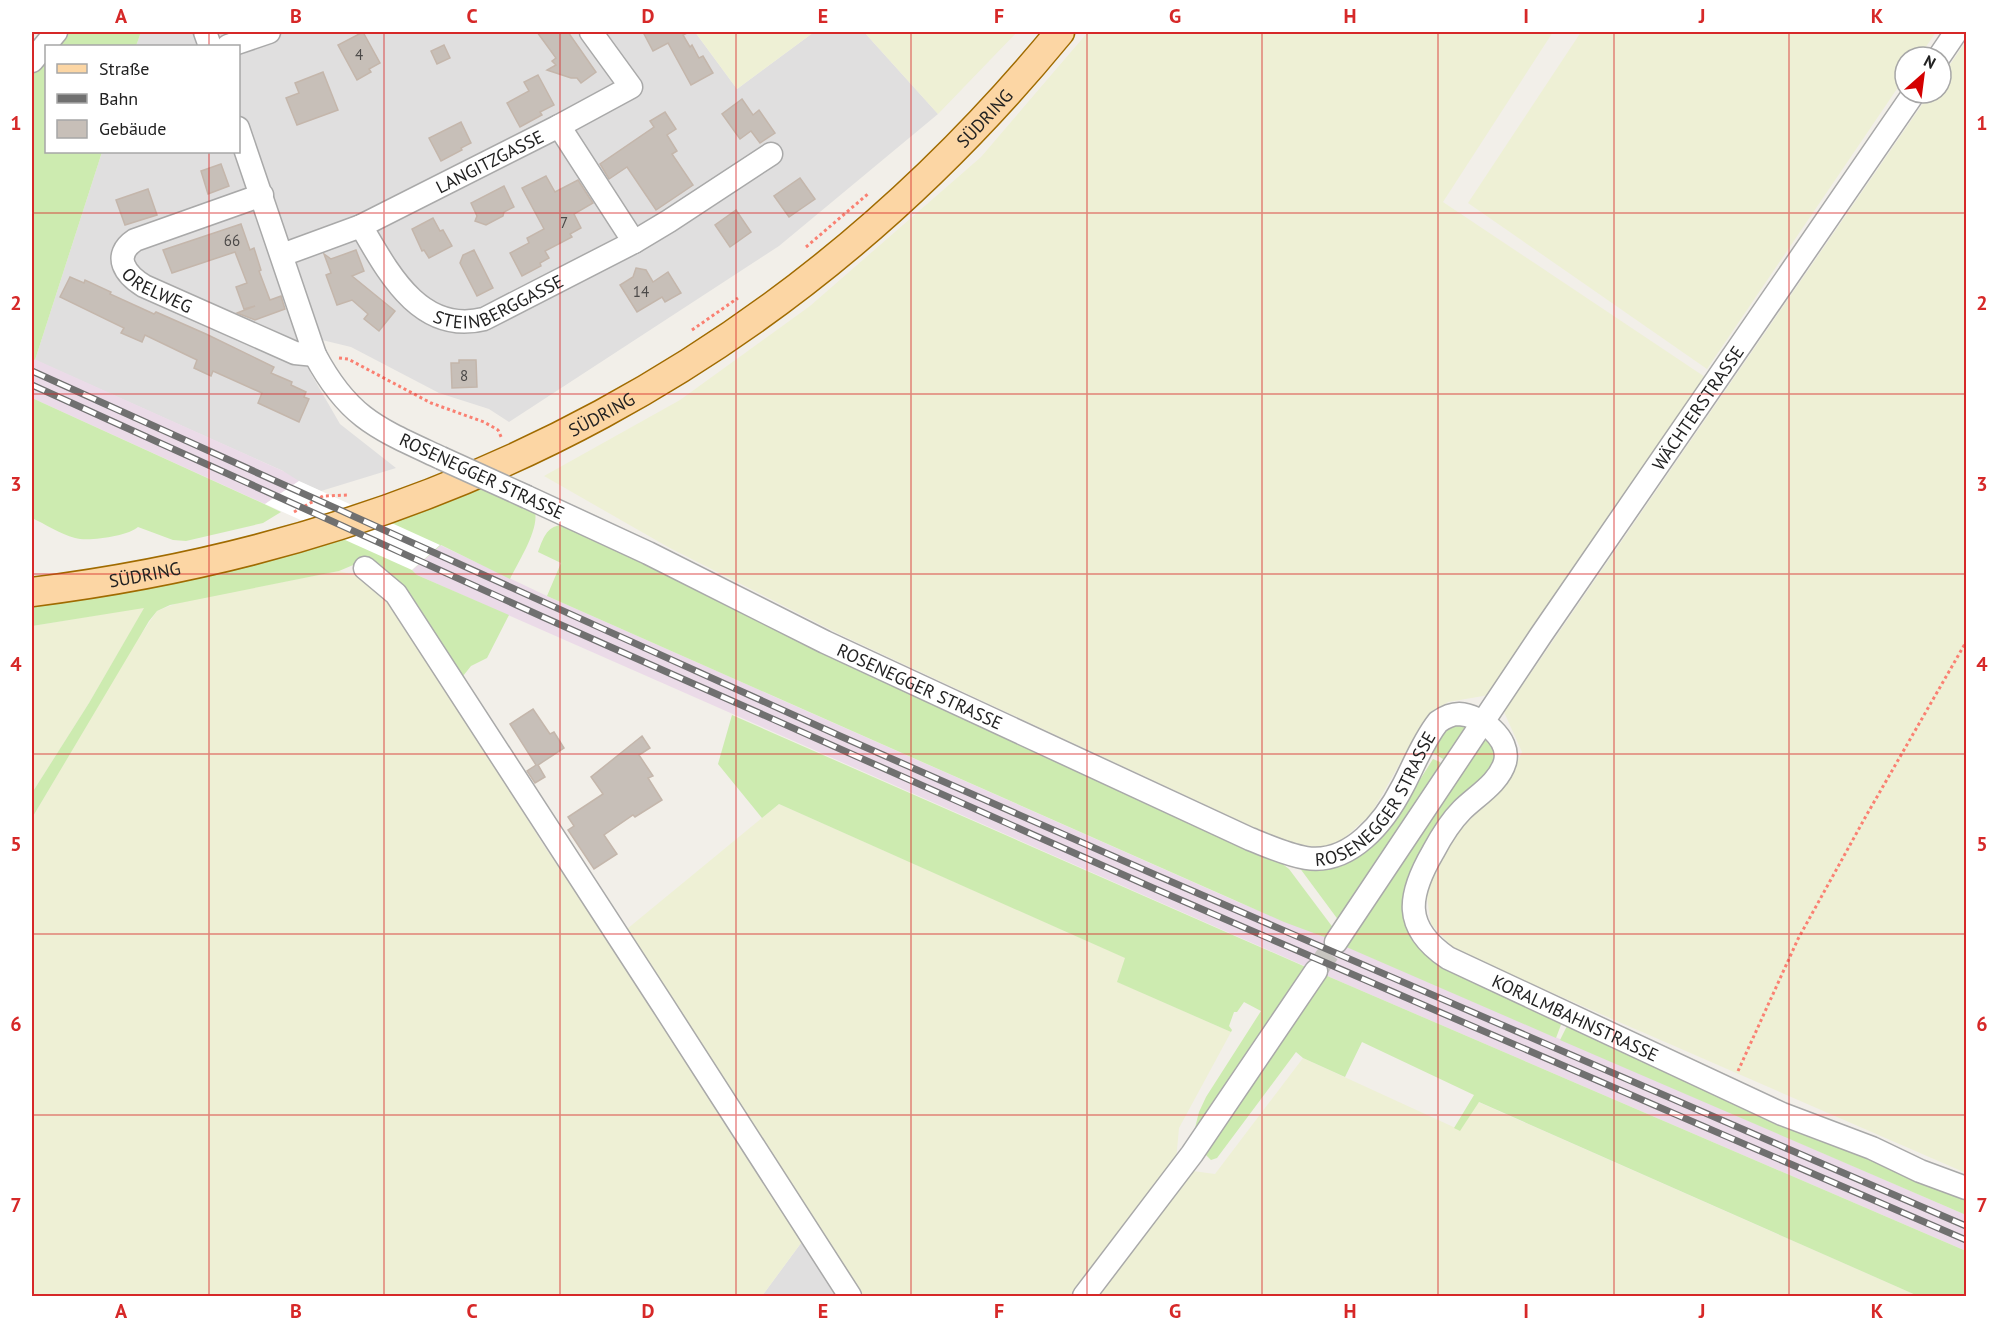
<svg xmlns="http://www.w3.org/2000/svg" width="1998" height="1328" font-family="'PT Sans',sans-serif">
<rect width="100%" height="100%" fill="#f2efe9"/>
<g fill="#e0dfdf">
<path d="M141,32H695L737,89L814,32H864L938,114L779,246L509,422L489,409L439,393L351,347L322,340L310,372L340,424L396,468L321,491L287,476L283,471L35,360L102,152H238V46H136Z"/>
<path d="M804,1239L839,1296H762Z"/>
</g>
<g fill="#ebdbe8">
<path d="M32,358L283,471L299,481L265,504L32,398Z"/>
<path d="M440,545L547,596L1238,902L1327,938L1966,1215V1251L1325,975L417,575L412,570Z"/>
</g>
<g fill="#eef0d5">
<path d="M695,32H814L737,89Z"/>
<path d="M864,32H1017L938,114Z"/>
<path d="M1088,32H1553L1443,202L1708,379L1489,695L1448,702L1427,716L1371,814L1342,840L1319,848L1283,841L837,633L668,547L544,476L680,400L810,306L981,157Z"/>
<path d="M1581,32H1936L1919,57H1905V77L1707,369L1468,203Z"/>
<path d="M1966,41V1173L1456,951L1431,924L1426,891L1449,842L1510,777L1522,752L1504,712L1930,93H1941V78Z"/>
<path d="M339,571L357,576L369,583L398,610L546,849L575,886L804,1239L762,1296H32V818L135,643L157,611L180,602Z"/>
<path d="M145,607L89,703L32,793V626Z"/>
<path d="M779,804L1126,958L1118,982L1231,1032L1179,1128L1176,1161L1074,1296H856L627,929Z"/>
<path d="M1303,1058L1460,1130L1478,1102L1918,1296H1099L1193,1171L1215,1174Z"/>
</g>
<g fill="#cdebb0">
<path d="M67,32H141L136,46H55Z"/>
<path d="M46,56V152H102L35,360L32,358V74Z"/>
<path d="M32,398L260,502L281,512L263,523L186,541L173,540L138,527C128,536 88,542 75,538C60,534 45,524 32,518Z"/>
<path d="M486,487L535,512C539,530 518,562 510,579L441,545L412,570L417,575L509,615L487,658L471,666L459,681L395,583L384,569L365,560L339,571L170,605L157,611L149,621L32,818V793L89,703L144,608L32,626V605L175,580L176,583C282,559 385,529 486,487Z"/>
<path d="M561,525L570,526L1276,859L1289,869L1334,929L1327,938L1284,922L547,596L561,563L538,552C543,539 546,527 561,525Z"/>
<path d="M732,715L1308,968L1194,1132L1199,1112L1206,1097L1261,1011L1244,1002L1237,1012H1234L1229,1026L1232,1030L1231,1032L1117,982L1125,958L779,804L762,818L718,764Z"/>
<path d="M1450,724L1463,726L1466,728L1448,762L1430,751Z"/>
<path d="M1488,740L1500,751L1407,920L1562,1022L1556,1038L1344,946L1482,742Z"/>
<path d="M1433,759L1440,762L1442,766L1339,921L1299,867H1318L1416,779L1421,778Z"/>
<path d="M1325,975L1966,1251V1296H1918L1479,1102L1460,1131L1454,1128L1474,1095L1362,1042L1345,1077L1303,1058L1296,1052L1217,1158L1211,1160L1204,1153Z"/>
<path d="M1568,1024L1966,1194V1215L1560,1040Z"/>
</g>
<path fill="#fff" d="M299,481L440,545L412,570L265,504Z"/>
<g fill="#c7bfb8" stroke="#c4b6ab" stroke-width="1.5">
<path d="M363,32L380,63L369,69L371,72L357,80L338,45Z"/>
<path d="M537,32H568L596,72L581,83L577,78H571L547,70L556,65L552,61L556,58Z"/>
<path d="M643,32H689L683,35L690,47L692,45L699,58L703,56L713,73L691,85L668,43L653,51Z"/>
<path d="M444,45L450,58L437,64L431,51Z"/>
<path d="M323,72L338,110L297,125L286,98L299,93L295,83Z"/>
<path d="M538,75L554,105L540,112L542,115L520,127L507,103L529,91L524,82Z"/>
<path d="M742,99L753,115L759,110L775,133L760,143L751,131L740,139L722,114Z"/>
<path d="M665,112L676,129L667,135L677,151L672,154L693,185L656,210L627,167L609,179L600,164L654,127L650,121Z"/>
<path d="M461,122L471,143L461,148L462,150L441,161L429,138Z"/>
<path d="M221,164L229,186L208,194L201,171Z"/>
<path d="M546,176L555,192L578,180L593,203L574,214L581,228L570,234L572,237L545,251L549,258L540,263L541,266L522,276L510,253L529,243L527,238L544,229L522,188Z"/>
<path d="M800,178L815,199L789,217L774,196Z"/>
<path d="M504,186L514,207L504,212L503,216L486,225L475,221L477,216L471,203Z"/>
<path d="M148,189L157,215L125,225L116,200Z"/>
<path d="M736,210L751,232L730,247L715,225Z"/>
<path d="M433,218L440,231L443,230L452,246L429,258L424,250L422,251L412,229Z"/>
<path d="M241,224L250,250L254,248L261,270L259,271L270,300L281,296L285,309L255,320L237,313L255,306L244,309L236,287L247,283L235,252L172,273L163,250Z"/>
<path d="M356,250L364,271L352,276L395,311L379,331L364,319L368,314L352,300L337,305L326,275L331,273L324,254L331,259Z"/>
<path d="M474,250L493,288L477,296L460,263L463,255Z"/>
<path d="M636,268L646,270L653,282L668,272L681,293L665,302L662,297L637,312L620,285L633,277Z"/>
<path d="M70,277L84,283L85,280L111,292L110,294L154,314L156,312L206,334L274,367L271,373L292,382L291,385L306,392L304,397L309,399L299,422L258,403L262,393L213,371L211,376L194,368L197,360L145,335L142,342L121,333L124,328L60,297Z"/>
<path d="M459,360H476L477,387L452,388L451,363H459Z"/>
<path d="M533,709L550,734L554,732L564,748L538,765L545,777L535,783L527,771L536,765L510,724Z"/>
<path d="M642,736L650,748L639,755L653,776L648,778L662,800L635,817L633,815L604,835L617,854L594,869L568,830L574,826L568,817L603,794L591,777Z"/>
</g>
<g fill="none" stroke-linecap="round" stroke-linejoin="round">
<path stroke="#c8c6c1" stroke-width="22" stroke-dasharray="22 11" stroke-linecap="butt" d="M1316,971L1336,942"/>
<defs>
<g id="minor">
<path d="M205,32L210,46"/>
<path d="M228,46L269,32"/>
<path d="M1939,57L1956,32"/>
<path d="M32,61L56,32"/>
<path d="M238,128L315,355C349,419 379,429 441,458"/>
<path id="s1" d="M262,195L135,240C111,256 126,275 144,286L295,353L315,355"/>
<path id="s2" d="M361,226C388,272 420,335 484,319L634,242L559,126"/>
<path d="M634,242L669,221L771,154"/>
<path id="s3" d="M282,255L361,226L559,126L631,87L591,32"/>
<path id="s4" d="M527,497L648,553L825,642L1250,839C1268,846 1287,855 1306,858C1351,865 1385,821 1403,786C1414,765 1423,741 1438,722C1445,717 1451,714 1459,714C1481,715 1511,739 1505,762C1499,783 1476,796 1462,810C1450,822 1441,837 1433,852C1408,895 1402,927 1448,958L1782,1114L1872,1148L1920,1171L1966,1188"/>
<path d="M365,568L396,594C548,828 700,1061 850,1296"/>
<path id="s5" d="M1336,942L1541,635L1914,93"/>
<path d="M1084,1296L1192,1154L1316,971"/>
</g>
<g id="major">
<path id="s6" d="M32,592C447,540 794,356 1060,32"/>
</g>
</defs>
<use href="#minor" stroke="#a9a9a9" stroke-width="25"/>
<use href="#major" stroke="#a06b00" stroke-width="31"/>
<g stroke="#fa8072" stroke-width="3" stroke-dasharray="3 3" stroke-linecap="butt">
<path d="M806,247L869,193"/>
<path d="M692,330L738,298"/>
<path d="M339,358L348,359L431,403L484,422L498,430L502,439"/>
<path d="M294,512L323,496L349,495"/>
<path d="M1738,1071L1798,939L1866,816L1966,642"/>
</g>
<use href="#minor" stroke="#fff" stroke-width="22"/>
<use href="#major" stroke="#fcd6a4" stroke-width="28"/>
<defs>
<g id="rail">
<path d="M32,371L840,736L1158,876L1966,1226"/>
<path d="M32,385L543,617L1153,888L1966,1240"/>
</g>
</defs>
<use href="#rail" stroke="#707070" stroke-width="7"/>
<use href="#rail" stroke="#fff" stroke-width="4.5" stroke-dasharray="14" stroke-linecap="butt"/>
<defs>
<path id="minor-bridge" d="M441,458L527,497"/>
</defs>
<use href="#minor-bridge" stroke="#a9a9a9" stroke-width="25" stroke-linecap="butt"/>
<use href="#minor-bridge" stroke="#fff" stroke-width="22"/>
</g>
<path fill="none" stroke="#d62828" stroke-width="1.5" stroke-opacity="0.55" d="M209,32V46M384,32V1296M560,32V1296M736,32V1296M911,32V1296M1087,32V1296M1262,32V1296M1438,32V1296M1614,32V1296M1789,32V1296M209,152V1296M32,213H1966M32,394H1966M32,574H1966M32,754H1966M32,934H1966M32,1115H1966"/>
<g text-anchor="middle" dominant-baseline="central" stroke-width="4.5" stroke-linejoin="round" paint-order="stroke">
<g font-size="15" fill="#4b4948">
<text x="359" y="54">4</text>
<text x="564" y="222">7</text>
<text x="232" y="240">66</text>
<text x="641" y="291">14</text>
<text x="464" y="375">8</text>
</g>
<g font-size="18" fill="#222" stroke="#fff">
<text stroke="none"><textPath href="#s6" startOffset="1086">SÜDRING</textPath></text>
<text stroke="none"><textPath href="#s3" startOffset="228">LANGITZGASSE</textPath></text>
<text stroke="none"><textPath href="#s1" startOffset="208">ORELWEG</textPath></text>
<text stroke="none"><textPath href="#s2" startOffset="186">STEINBERGGASSE</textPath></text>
<text stroke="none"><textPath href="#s5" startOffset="645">WÄCHTERSTRASSE</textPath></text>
<text stroke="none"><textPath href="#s6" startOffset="600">SÜDRING</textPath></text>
<text transform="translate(482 476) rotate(25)">ROSENEGGER STRASSE</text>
<text stroke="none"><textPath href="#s6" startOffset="114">SÜDRING</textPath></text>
<text stroke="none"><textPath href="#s4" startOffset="436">ROSENEGGER STRASSE</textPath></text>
<text stroke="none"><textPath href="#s4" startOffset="958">ROSENEGGER STRASSE</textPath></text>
<text stroke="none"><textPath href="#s4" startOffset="1538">KORALMBAHNSTRASSE</textPath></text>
</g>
</g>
<rect width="1998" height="1328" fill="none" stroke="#ffffff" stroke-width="66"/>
<rect x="45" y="45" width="195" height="108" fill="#ffffff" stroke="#a7a7a7" stroke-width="1.5"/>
<rect x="57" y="64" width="30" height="9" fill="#fcd6a4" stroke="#a7a7a7" stroke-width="1.5"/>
<text x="99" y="75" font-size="18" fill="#222222">Straße</text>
<rect x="57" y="94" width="30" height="9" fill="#707070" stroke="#a7a7a7" stroke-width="1.5"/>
<text x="99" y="105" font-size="18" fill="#222222">Bahn</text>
<rect x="57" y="120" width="30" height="18" fill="#c7bfb8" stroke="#a7a7a7" stroke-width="1.5"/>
<text x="99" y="135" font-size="18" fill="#222222">Gebäude</text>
<g transform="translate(1923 75) rotate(28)"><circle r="28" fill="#ffffff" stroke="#a7a7a7" stroke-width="1.5"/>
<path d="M0-4.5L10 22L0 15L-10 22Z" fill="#d40000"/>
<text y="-9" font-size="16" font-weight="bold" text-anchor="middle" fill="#222222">N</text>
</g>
<rect x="33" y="33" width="1932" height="1262" fill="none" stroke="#d62828" stroke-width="2"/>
<g font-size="20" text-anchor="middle" font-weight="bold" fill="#d62828">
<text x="121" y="23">A</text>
<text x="296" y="23">B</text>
<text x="472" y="23">C</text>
<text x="648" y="23">D</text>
<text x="823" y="23">E</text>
<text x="999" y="23">F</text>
<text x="1175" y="23">G</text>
<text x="1350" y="23">H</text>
<text x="1526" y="23">I</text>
<text x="1702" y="23">J</text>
<text x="1877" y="23">K</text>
<text x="16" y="130">1</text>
<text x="1982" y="130">1</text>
<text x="16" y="310">2</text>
<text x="1982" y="310">2</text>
<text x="16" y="491">3</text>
<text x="1982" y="491">3</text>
<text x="16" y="671">4</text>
<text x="1982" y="671">4</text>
<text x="16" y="851">5</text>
<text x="1982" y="851">5</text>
<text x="16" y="1031">6</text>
<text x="1982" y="1031">6</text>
<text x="16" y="1212">7</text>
<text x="1982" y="1212">7</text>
<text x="121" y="1318">A</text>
<text x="296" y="1318">B</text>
<text x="472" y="1318">C</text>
<text x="648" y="1318">D</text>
<text x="823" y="1318">E</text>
<text x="999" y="1318">F</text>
<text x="1175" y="1318">G</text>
<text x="1350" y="1318">H</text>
<text x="1526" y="1318">I</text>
<text x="1702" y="1318">J</text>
<text x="1877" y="1318">K</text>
</g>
</svg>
